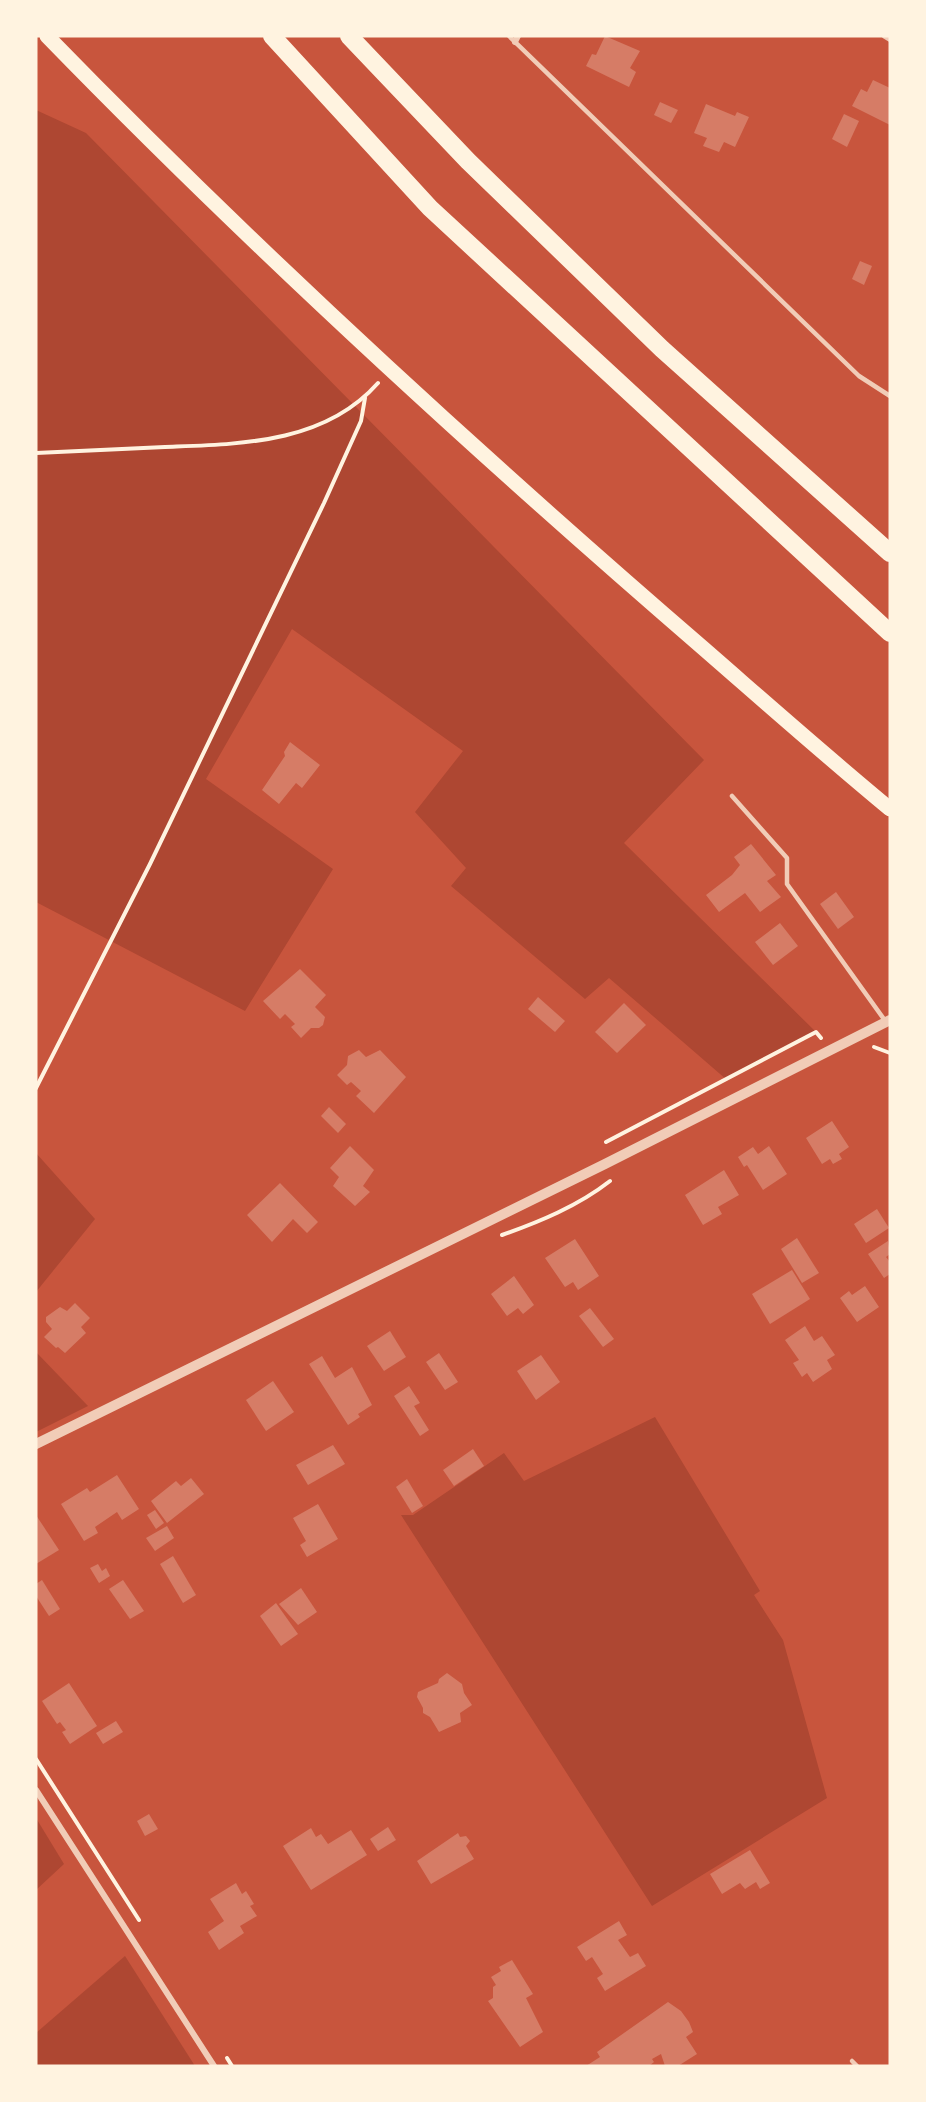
<svg xmlns="http://www.w3.org/2000/svg" width="926" height="2102" font-family="'Golos Text',sans-serif">
<rect width="100%" height="100%" fill="#c8553d"/>
<g fill="#ae4732">
<path d="M36,110L86,133L704,760L624,843L816,1032L727,1080L609,978L585,999L451,886L466,868L415,812L463,751L292,629L206,779L333,869L245,1011L36,902Z"/>
<path d="M36,1153L95,1219L36,1292Z"/>
<path d="M36,1352L88,1406L36,1432Z"/>
<path d="M655,1417L760,1591L754,1595L783,1640L827,1798L652,1906L401,1515H413L504,1453L524,1481Z"/>
<path d="M36,1818L64,1864L36,1890Z"/>
<path d="M125,1956L195,2066H36V2033Z"/>
</g>
<g fill="#d67c66">
<path d="M605,36L640,51L630,68L636,72L629,87L586,66L592,54L596,55Z"/>
<path d="M873,80L890,88V125L852,106L861,89L867,92Z"/>
<path d="M660,102L678,110L671,123L654,115Z"/>
<path d="M706,104L735,116L737,112L749,117L735,147L724,142L719,152L703,146L707,138L694,133Z"/>
<path d="M844,114L859,121L847,147L832,139Z"/>
<path d="M860,261L872,266L864,285L852,279Z"/>
<path d="M290,742L320,765L302,788L296,783L279,804L262,790L285,756L284,752Z"/>
<path d="M751,844L776,875L767,881L781,897L760,912L745,893L719,912L706,895L732,875L740,865L734,857Z"/>
<path d="M836,892L854,917L838,929L820,904Z"/>
<path d="M780,923L798,946L773,965L755,942Z"/>
<path d="M300,969L326,995L315,1007L325,1017L323,1025L319,1028H311L301,1038L291,1027L295,1024L285,1014L280,1019L263,1001Z"/>
<path d="M538,997L565,1021L555,1032L528,1009Z"/>
<path d="M624,1003L646,1025L617,1053L595,1032Z"/>
<path d="M359,1050L366,1057L380,1050L406,1077L374,1113L356,1096L361,1091L351,1082L347,1085L337,1075L347,1065L348,1056Z"/>
<path d="M329,1107L346,1124L338,1133L321,1116Z"/>
<path d="M832,1121L849,1147L839,1154L842,1159L833,1164L830,1159L822,1164L806,1138Z"/>
<path d="M350,1146L374,1170L363,1186L370,1192L355,1206L333,1186L339,1177L330,1168Z"/>
<path d="M769,1146L787,1174L763,1190L747,1165L744,1167L738,1157L753,1147L758,1154Z"/>
<path d="M724,1170L739,1195L718,1207L722,1214L703,1225L685,1195Z"/>
<path d="M280,1183L318,1222L307,1233L293,1219L272,1242L247,1215Z"/>
<path d="M877,1209L889,1228L866,1243L854,1224Z"/>
<path d="M797,1238L819,1273L802,1283L781,1249Z"/>
<path d="M575,1239L599,1276L578,1290L573,1282L565,1287L545,1258Z"/>
<path d="M888,1241L890,1254L886,1257L890,1262V1274L884,1278L868,1254Z"/>
<path d="M792,1270L810,1299L770,1324L752,1294Z"/>
<path d="M514,1276L534,1305L523,1314L518,1308L507,1316L491,1294Z"/>
<path d="M865,1286L879,1307L857,1322L840,1298L849,1291L852,1295Z"/>
<path d="M75,1303L90,1318L81,1327L86,1333L65,1353L58,1347L56,1348L44,1337L52,1329L46,1322V1317L60,1307L67,1311Z"/>
<path d="M590,1308L614,1339L603,1347L579,1316Z"/>
<path d="M805,1326L814,1341L822,1336L835,1355L827,1360L832,1369L813,1382L807,1373L802,1377L793,1363L799,1360L785,1340Z"/>
<path d="M390,1331L406,1357L384,1371L367,1346Z"/>
<path d="M439,1353L458,1382L445,1390L426,1362Z"/>
<path d="M541,1355L560,1382L536,1400L517,1371Z"/>
<path d="M322,1356L335,1378L352,1367L372,1405L358,1414L360,1417L348,1425L309,1364Z"/>
<path d="M273,1381L294,1412L266,1431L246,1400Z"/>
<path d="M409,1386L420,1403L414,1406L429,1430L420,1436L394,1396Z"/>
<path d="M333,1445L345,1464L308,1485L296,1465Z"/>
<path d="M473,1449L484,1466L454,1486L443,1470Z"/>
<path d="M117,1475L139,1509L122,1520L117,1512L95,1527L98,1533L84,1541L61,1504L87,1488L90,1492Z"/>
<path d="M191,1478L204,1494L167,1523L151,1501L176,1481L181,1486Z"/>
<path d="M407,1479L423,1506L412,1513L396,1487Z"/>
<path d="M318,1504L338,1539L307,1557L300,1545L306,1541L293,1518Z"/>
<path d="M155,1510L164,1523L156,1529L147,1515Z"/>
<path d="M36,1515L59,1550L36,1564Z"/>
<path d="M167,1526L174,1538L155,1551L146,1538Z"/>
<path d="M173,1556L196,1595L183,1603L160,1564Z"/>
<path d="M98,1564L102,1571L106,1568L110,1576L99,1583L90,1568Z"/>
<path d="M42,1580L60,1609L49,1616L36,1596V1584Z"/>
<path d="M123,1580L144,1611L130,1619L109,1589Z"/>
<path d="M301,1588L317,1612L298,1625L279,1604Z"/>
<path d="M276,1603L298,1634L281,1646L260,1616Z"/>
<path d="M447,1673L462,1684L464,1693L472,1705L460,1713L461,1722L439,1732L430,1717L423,1713V1708L417,1697L418,1692L438,1683L439,1679Z"/>
<path d="M69,1683L97,1726L70,1744L62,1732L66,1730L60,1722L57,1724L42,1701Z"/>
<path d="M116,1721L123,1732L103,1744L96,1733Z"/>
<path d="M149,1814L158,1829L145,1836L137,1821Z"/>
<path d="M388,1827L396,1840L378,1851L370,1839Z"/>
<path d="M311,1828L316,1837L321,1834L328,1844L351,1830L367,1855L311,1890L283,1846Z"/>
<path d="M458,1833L460,1837L466,1836L470,1841L466,1846L474,1859L431,1884L417,1861Z"/>
<path d="M750,1850L770,1883L760,1889L756,1882L745,1889L740,1883L722,1894L710,1874Z"/>
<path d="M236,1883L242,1894L246,1891L254,1904L250,1906L257,1916L240,1926L244,1933L219,1950L208,1932L224,1921L210,1899Z"/>
<path d="M619,1921L627,1935L618,1940L630,1957L638,1953L646,1966L605,1991L597,1978L603,1974L592,1957L586,1961L577,1947Z"/>
<path d="M512,1960L533,1994L526,1998L543,2032L520,2047L488,2001L493,1998V1987L496,1985L491,1977L501,1971L499,1967Z"/>
<path d="M668,2002L681,2011L689,2022L693,2032L686,2037L697,2054L678,2066H665L661,2054L652,2059L654,2062L649,2066H586L600,2057L597,2052Z"/>
</g>
<g fill="none" stroke-linecap="round" stroke-linejoin="round">
<g stroke="#fff3e0" stroke-width="4">
<path d="M36,453C79,451 122,449 165,447C240,444 324,444 378,383"/>
<path d="M874,1047L890,1053"/>
<path d="M36,1088L150,864L324,503L361,421L365,398"/>
<path d="M606,1142L816,1032L821,1038"/>
<path d="M502,1235C539,1222 578,1206 610,1181"/>
<path d="M36,1759L139,1920"/>
<path d="M227,2058L232,2066"/>
</g>
<g stroke="#f1ccb7" stroke-width="4.5">
<path d="M509,36L859,376L890,396"/>
<path d="M732,796L787,858V884L886,1022"/>
<path d="M852,2061L857,2066"/>
</g>
<g stroke="#f1ccb7" stroke-width="6">
<path d="M885,36L890,39"/>
<path d="M515,42L518,36"/>
<path d="M36,1790L214,2066"/>
</g>
<path stroke="#f1ccb7" stroke-width="10" d="M36,1444L605,1164L890,1020"/>
<path stroke="#fff3e0" stroke-width="15" d="M47,36C256,251 476,452 703,648C765,702 827,757 890,809"/>
<g stroke="#fff3e0" stroke-width="18">
<path d="M272,36L430,208L890,633"/>
<path d="M349,36L468,161L662,349L890,553"/>
</g>
</g>
<rect width="926" height="2102" fill="none" stroke="#fff3e0" stroke-width="75"/>
</svg>
